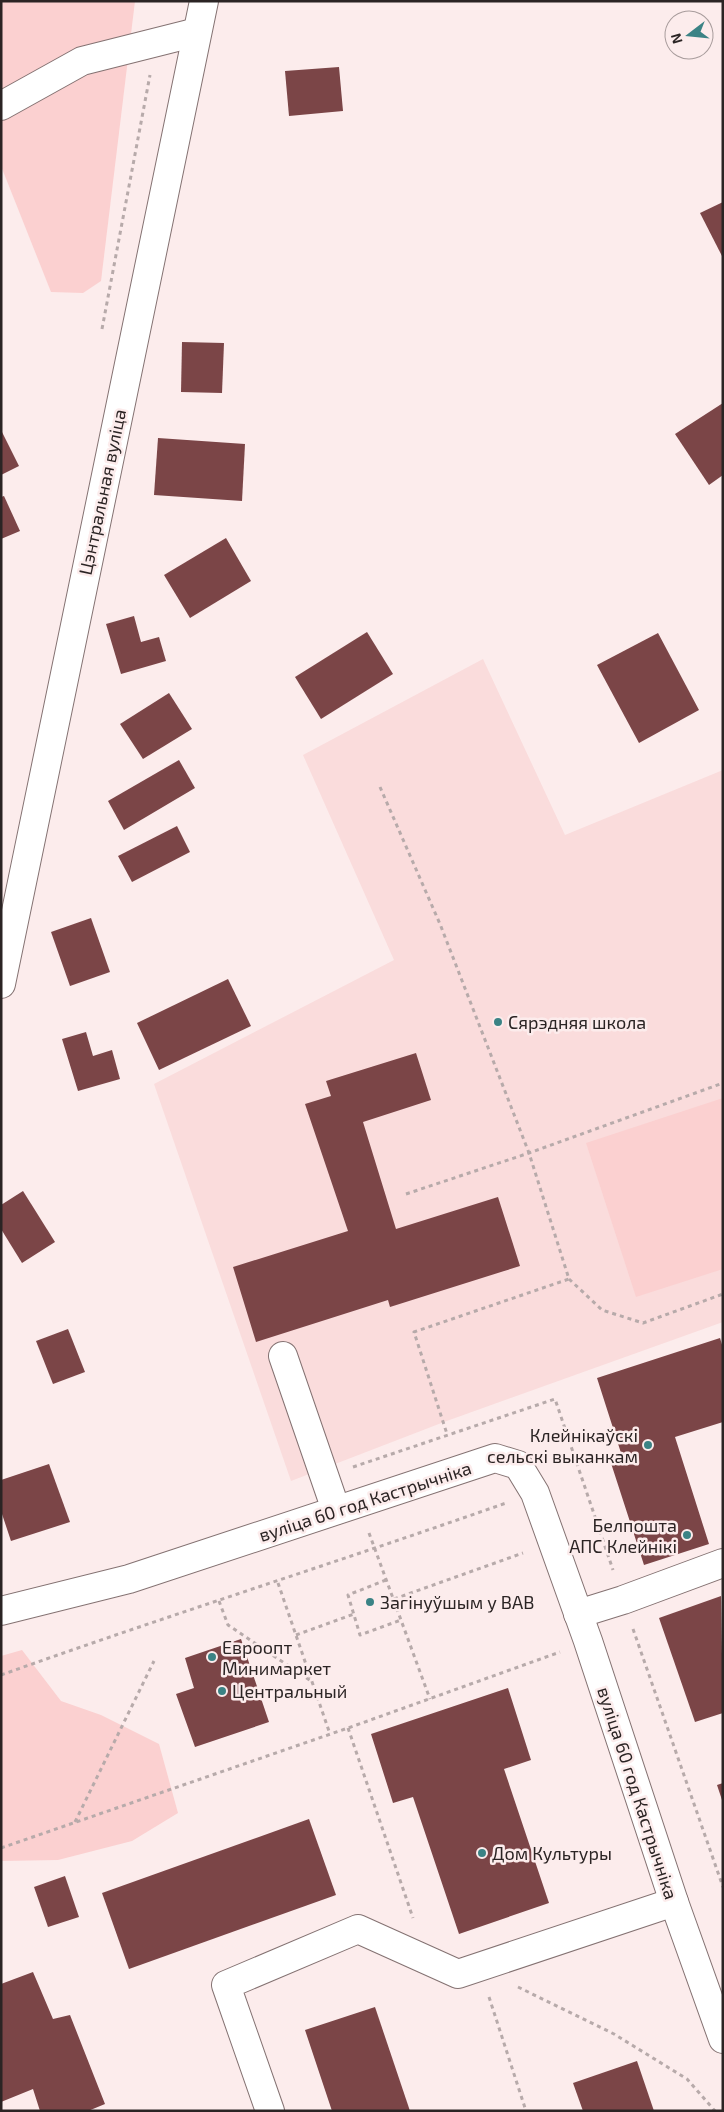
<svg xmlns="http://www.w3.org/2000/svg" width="724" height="2112" font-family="'Exo 2',sans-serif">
<rect width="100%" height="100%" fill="#fcecec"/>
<path fill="#fadcdc" d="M483,659L565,835L723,770V1322L444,1422L291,1481L154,1084L394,960L303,755Z"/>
<g fill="#fbd0d0">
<path d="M1,1H135L101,281L83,293L51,292L1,166Z"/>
<path d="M723,1098V1269L636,1297L586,1143Z"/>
<path d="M22,1650L61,1701L101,1715L159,1744L178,1813L132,1841L58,1860L1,1861V1656Z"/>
</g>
<g fill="#7b4547">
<path d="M339,67L343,111L289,116L285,71Z"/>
<path d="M723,202V258L700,213Z"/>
<path d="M182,342L224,343L222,393L181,392Z"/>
<path d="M723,403V475L709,485L675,434Z"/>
<path d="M1,430L19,466L1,475Z"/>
<path d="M158,438L245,444L242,501L154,495Z"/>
<path d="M4,496L20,531L1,539V497Z"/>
<path d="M226,538L251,581L190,618L164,575Z"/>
<path d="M134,616L141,642L159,637L166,661L121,674L106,624Z"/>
<path d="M367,632L393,674L321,719L295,677Z"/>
<path d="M658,633L699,710L639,743L597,665Z"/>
<path d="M169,693L192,729L143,759L120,724Z"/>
<path d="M179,760L195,788L124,830L108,801Z"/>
<path d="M177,826L190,852L132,882L118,856Z"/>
<path d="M91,918L110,972L70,986L51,932Z"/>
<path d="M228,979L251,1026L159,1070L137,1023Z"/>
<path d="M86,1032L93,1056L112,1050L120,1079L78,1091L62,1039Z"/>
<path d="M416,1053L431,1100L363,1122L396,1229L498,1197L520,1266L390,1307L388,1300L256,1342L233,1267L348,1231L305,1104L331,1096L326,1081Z"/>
<path d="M23,1191L55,1242L22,1263L1,1229V1205Z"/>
<path d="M68,1329L85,1372L53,1384L36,1341Z"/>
<path d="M720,1338L723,1348V1422L675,1437L709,1544L644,1565L609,1457L621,1453L597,1378Z"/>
<path d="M49,1464L70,1522L11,1541L1,1511V1480Z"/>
<path d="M721,1596L723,1713L695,1722L659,1618Z"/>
<path d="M241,1639L269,1722L195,1747L176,1694L194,1688L185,1658Z"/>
<path d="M508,1688L531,1760L504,1769L549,1903L459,1934L413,1797L393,1803L371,1734Z"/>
<path d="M723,1783V1800H722L717,1785Z"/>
<path d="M309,1819L336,1895L129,1969L102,1893Z"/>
<path d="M65,1876L79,1917L48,1927L34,1887Z"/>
<path d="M33,1972L53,2019L70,2015L105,2104L88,2111H40L33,2089L1,2102V1984Z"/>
<path d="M375,2007L410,2111H332L305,2030Z"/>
<path d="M637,2061L654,2111H583L573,2083Z"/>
</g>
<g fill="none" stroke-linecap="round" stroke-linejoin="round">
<defs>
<g id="minor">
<path d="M1,106L82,61L197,32"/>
<path d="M1,984L204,1"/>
<path d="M283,1356L336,1510"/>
<path d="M1,1611L129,1579L495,1458L518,1465L535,1493L588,1641L674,1902L723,2039"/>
<path d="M578,1614L623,1600L723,1563"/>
<path d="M270,2111L226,1985L358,1929L458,1974L674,1902"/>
</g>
</defs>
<use href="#minor" stroke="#847272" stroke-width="30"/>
<g stroke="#b7aaaa" stroke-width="3" stroke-dasharray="4 4" stroke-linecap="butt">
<path d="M102,329L150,75"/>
<path d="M380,787L440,924L529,1153L569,1279L414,1332L447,1434"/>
<path d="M406,1194L529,1153L723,1083"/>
<path d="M569,1279L602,1310L643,1323L723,1294"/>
<path d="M353,1467L555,1399L613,1570"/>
<path d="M369,1533L430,1699"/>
<path d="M386,1580L348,1595L360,1635L401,1620"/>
<path d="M278,1583L330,1734"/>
<path d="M394,1599L523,1553"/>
<path d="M219,1601L228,1625L311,1681"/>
<path d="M633,1629L723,1887"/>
<path d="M296,1635L354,1614"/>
<path d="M1,1675C169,1615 338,1562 506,1503"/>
<path d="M348,1728L413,1918"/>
<path d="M75,1822L154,1661"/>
<path d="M1,1848L348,1728L560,1652"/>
<path d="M518,1987L614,2034L687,2079L715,2111"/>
<path d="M489,1997L526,2111"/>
</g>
<use href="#minor" stroke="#fff" stroke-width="28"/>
</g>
<g fill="#3b8385" stroke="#fcecec" stroke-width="2">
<circle cx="498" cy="1022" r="5"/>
<circle cx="648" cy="1445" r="5"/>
<circle cx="687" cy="1535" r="5"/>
<circle cx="370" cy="1602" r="5"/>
<circle cx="212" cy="1657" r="5"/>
<circle cx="222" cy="1691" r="5"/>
<circle cx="482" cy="1853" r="5"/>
</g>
<g text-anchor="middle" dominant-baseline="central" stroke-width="5" stroke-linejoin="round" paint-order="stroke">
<g font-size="18" fill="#2b2424" stroke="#fcecec">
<text transform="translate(102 492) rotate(-78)">Цэнтральная вуліца</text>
<text transform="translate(365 1501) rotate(-18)">вуліца 60 год Кастрычніка</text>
<text transform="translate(638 1793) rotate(72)">вуліца 60 год Кастрычніка</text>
</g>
<g font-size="18" fill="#2b2424" stroke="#fcecec" text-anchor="start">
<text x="508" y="1022">Сярэдняя школа</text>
<text x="638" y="1435" text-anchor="end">Клейнікаўскі<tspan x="638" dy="21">сельскі выканкам</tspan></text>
<text x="677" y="1525" text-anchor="end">Белпошта<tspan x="677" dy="21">АПС Клейнікі</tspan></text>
<text x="380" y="1602">Загінуўшым у ВАВ</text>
<text x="222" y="1647">Евроопт<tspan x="222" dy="21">Минимаркет</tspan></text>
<text x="232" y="1691">Центральный</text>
<text x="492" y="1853">Дом Культуры</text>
</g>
</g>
<rect width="724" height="2112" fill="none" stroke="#2b2424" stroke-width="5"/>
<g transform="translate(689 35) rotate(254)"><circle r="24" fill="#fcecec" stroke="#a89c9c"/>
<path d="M0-4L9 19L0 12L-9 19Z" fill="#3b8385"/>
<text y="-8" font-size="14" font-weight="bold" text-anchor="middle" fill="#2b2424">N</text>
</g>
</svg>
